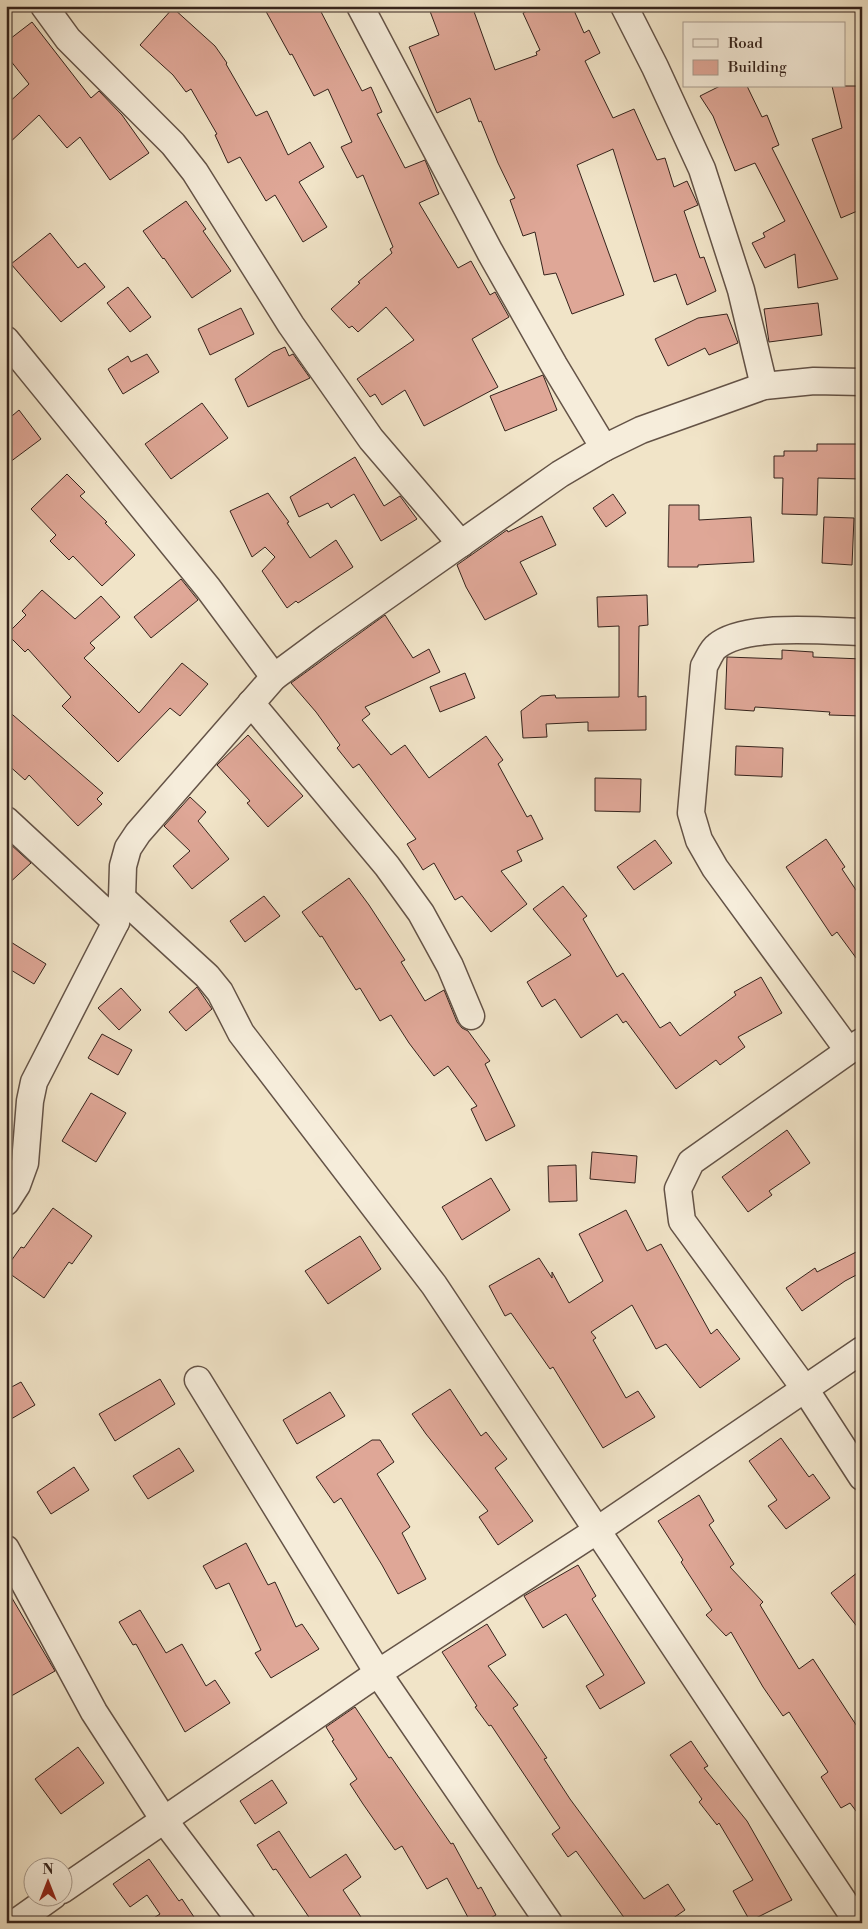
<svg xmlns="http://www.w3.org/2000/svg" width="868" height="1929" font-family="'Libre Bodoni',serif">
<rect width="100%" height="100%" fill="#f1e4c8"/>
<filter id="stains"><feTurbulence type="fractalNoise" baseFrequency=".004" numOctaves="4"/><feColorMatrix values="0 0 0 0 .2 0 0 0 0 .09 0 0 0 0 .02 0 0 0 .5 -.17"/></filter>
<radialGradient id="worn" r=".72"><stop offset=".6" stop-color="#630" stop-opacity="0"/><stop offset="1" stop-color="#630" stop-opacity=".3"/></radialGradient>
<g fill="#dfa797" stroke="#35231c">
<path d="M263,6H318L362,91L371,87L382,112L377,114L405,168L425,160L439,194L419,203L458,268L471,261L490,295L495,292L509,317L472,339L498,387L424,426L405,390L382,405L375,394L370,397L357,379L414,340L386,307L358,332L352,326L349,328L331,309L360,283L358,282L392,253L390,249L393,247L363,175L357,178L341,147L352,142L328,89L314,96L292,54L290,55Z"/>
<path d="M428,6H472L495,70L537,55L536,52L540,50L523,13L537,6H572L584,33L589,30L600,53L585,61L613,118L634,109L657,160L665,158L674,187L687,181L698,205L684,211L700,258L704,257L716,291L687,305L676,274L654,282L613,149L577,165L624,295L572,314L556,273L544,275L535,232L523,236L510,200L515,198L498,163L481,121L479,122L470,98L437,113L409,47L439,35Z"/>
<path d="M173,8L215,46L227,63L226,64L256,116L267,111L288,155L310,142L324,167L299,182L327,227L303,242L275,195L266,201L240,157L228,163L215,135L217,134L191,89L186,92L173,75L140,45Z"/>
<path d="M32,22L91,98L99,91L122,115L149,153L110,180L80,137L67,148L39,115L6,146V105L29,84L6,55V42Z"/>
<path d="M720,86H747L762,117L767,115L779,145L772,148L838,279L798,288L795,254L765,268L752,243L765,237L763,233L785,221L755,163L735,171L713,116L700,96Z"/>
<path d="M832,86H862V209L841,218L812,139L842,128Z"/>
<path d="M186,201L206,229L203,231L231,271L192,298L164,258L163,259L143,231Z"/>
<path d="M50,233L78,268L85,263L105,287L61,322L11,264Z"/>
<path d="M128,287L151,317L130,332L107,303Z"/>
<path d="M818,303L822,335L769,342L764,309Z"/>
<path d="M241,308L254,334L210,355L198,329Z"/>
<path d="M727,314L738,343L709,355L705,348L668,366L655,339L698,318Z"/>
<path d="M285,347L289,356L293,354L310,378L248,407L235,379L273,352Z"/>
<path d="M147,354L159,372L123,394L108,369L128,356L131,362Z"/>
<path d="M543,375L557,410L505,431L490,396Z"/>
<path d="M202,403L228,438L171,479L145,444Z"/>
<path d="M19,410L41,439L6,465V421Z"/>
<path d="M817,444H862V479L818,478L817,515L782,514L783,478H774V456H784V451H817Z"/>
<path d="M355,457L384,506L400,496L417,519L381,541L354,494L331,508L328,503L299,517L290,497Z"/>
<path d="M67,474L85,492L80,496L107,522L105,523L135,555L102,586L73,556L69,560L50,541L56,535L31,509Z"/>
<path d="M268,493L289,522L287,523L310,558L336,540L353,567L298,603L296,601L287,608L262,571L275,557L265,547L252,557L230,511Z"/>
<path d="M613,494L626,513L606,527L593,508Z"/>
<path d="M669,505H699V520L751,517L754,562L698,565V567H668Z"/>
<path d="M542,516L556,545L520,562L537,594L485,620L466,587L457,565L507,530L508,532Z"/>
<path d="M824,517L854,518L852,565L822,563Z"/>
<path d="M181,579L198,600L151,638L134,617Z"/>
<path d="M42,590L75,619L101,596L120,617L90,643L95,648L84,658L139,713L182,663L208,684L180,716L170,708L118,762L62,706L71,697L28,649L25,652L7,634L26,615L22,611Z"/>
<path d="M647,595L648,625L639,626L638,697L646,696V730L588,731V722L546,724L547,737L523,738L521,711L541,696L555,695L556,698L619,697V626L598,627L597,597Z"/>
<path d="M385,615L413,658L429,649L440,672L365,707L370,714L362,720L391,755L405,745L429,778L486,736L503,760L498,764L527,817L531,815L543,839L517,851L522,861L501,871L527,904L491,932L462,896L455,900L434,863L423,870L407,844L416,839L359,764L353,768L337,748L340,745L316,712L291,683Z"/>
<path d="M782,650L813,652V657L862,659V716L829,715L830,712L755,707L754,711L725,709L727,657L782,659Z"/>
<path d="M465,673L475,698L440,712L430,687Z"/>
<path d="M6,709L103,793L97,799L102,804L78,826L29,775L25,780L6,763Z"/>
<path d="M248,735L303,796L268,827L247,803L250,801L217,765Z"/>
<path d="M736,746L783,748L782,777L735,775Z"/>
<path d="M595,778L641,779L640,812L595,811Z"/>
<path d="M190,797L206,812L198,821L229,859L192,889L173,866L190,851L164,826Z"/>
<path d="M826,839L845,867L842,869L862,899V966L837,932L832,936L786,867Z"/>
<path d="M655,840L672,863L634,890L617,867Z"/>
<path d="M9,843L31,863L6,886V845Z"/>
<path d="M349,878L369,905L405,960L401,962L425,1001L444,990L457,1022L462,1028L468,1031L490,1061L485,1064L515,1126L486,1141L471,1109L477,1106L448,1066L434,1076L409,1043L391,1015L380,1021L360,988L356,990L322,936L320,937L302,912Z"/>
<path d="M563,886L587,916L583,919L617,977L623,973L660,1028L670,1022L680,1036L736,995L734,992L761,977L782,1013L738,1037L745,1047L720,1065L716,1060L676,1089L626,1021L623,1023L617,1014L581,1038L555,999L542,1007L527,982L571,955L533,909Z"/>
<path d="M264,896L280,916L245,942L230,921Z"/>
<path d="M6,939L46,964L34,984L6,967Z"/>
<path d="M197,987L212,1009L186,1031L169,1012Z"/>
<path d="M121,988L141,1010L119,1030L98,1008Z"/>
<path d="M102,1034L132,1050L118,1075L88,1058Z"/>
<path d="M91,1093L126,1113L96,1162L62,1141Z"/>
<path d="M787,1130L810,1163L769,1191L772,1195L748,1212L722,1177Z"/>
<path d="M592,1152L637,1156L635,1183L590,1179Z"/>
<path d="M576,1165L577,1201L549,1202L548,1166Z"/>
<path d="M491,1178L510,1210L462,1240L442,1207Z"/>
<path d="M53,1208L92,1236L72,1264L69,1262L44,1298L6,1271V1268L21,1247L24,1248Z"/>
<path d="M626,1210L647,1251L661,1244L711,1334L717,1329L740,1359L700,1388L666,1344L656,1349L632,1305L591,1332L596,1338L593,1340L626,1398L638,1391L655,1417L603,1448L553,1367L550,1369L511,1313L505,1316L489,1286L539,1258L552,1278V1272L569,1303L603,1281L579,1234Z"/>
<path d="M360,1236L381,1269L328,1304L305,1271Z"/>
<path d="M862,1249V1272L845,1281L802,1311L786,1288L815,1268L817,1272Z"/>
<path d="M160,1379L175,1404L115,1441L99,1414Z"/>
<path d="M21,1382L35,1405L6,1422V1390Z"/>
<path d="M450,1389L481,1436L486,1432L507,1459L495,1468L533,1521L498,1545L479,1517L488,1511L426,1434L412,1414Z"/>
<path d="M330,1392L345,1416L297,1444L283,1420Z"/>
<path d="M781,1438L809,1477L813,1474L830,1498L786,1529L768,1506L777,1500L749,1461Z"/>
<path d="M372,1440H380L394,1462L377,1474L410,1527L402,1533L426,1579L398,1594L382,1565L341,1498L334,1503L316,1477Z"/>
<path d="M179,1448L194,1471L148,1499L133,1476Z"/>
<path d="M74,1467L89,1490L51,1514L37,1492Z"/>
<path d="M699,1495L714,1521L709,1525L734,1564L730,1567L763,1602L760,1605L799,1669L813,1659L862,1734V1819L850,1803L841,1808L821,1777L828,1772L789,1712L783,1716L763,1687L731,1632L726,1636L706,1615L712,1610L681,1562L683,1560L658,1521Z"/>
<path d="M246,1543L268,1585L275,1582L296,1627L302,1624L319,1649L271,1678L255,1653L261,1650L229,1583L216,1589L203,1566Z"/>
<path d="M578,1565L596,1596L592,1599L645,1683L600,1709L586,1686L604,1675L566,1614L543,1628L524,1596Z"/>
<path d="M862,1569V1633L831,1593Z"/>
<path d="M6,1588L55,1671L6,1699Z"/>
<path d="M140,1610L166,1653L182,1644L206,1686L215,1680L230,1703L185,1732L136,1644L133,1645L119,1622Z"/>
<path d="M487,1624L506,1655L488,1666L518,1705L513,1708L547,1758L544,1759L570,1799L644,1899L668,1884L685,1910L666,1923H628L576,1851L568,1857L552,1834L560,1828L491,1725L489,1726L475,1707L477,1706L442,1652Z"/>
<path d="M355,1707L389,1758L391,1757L451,1844L453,1843L478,1889L481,1887L496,1915L481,1923H471L447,1878L427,1889L402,1846L395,1850L363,1804L350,1784L357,1779L332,1741L334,1740L326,1727Z"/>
<path d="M691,1741L708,1766L704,1768L747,1821L792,1900L750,1921L733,1891L753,1880L719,1823L717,1825L699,1802L702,1799L670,1755Z"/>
<path d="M78,1747L104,1783L61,1814L35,1779Z"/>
<path d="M272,1780L287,1803L255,1824L240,1801Z"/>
<path d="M279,1831L310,1878L346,1854L361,1877L343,1890L365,1923H313L276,1869L273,1870L257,1845Z"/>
<path d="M149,1859L179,1901L182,1899L198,1923H146L160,1914L147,1895L130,1907L113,1884Z"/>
</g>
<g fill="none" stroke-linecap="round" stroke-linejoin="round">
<defs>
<g id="street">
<path d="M44,6L68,39L173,144L195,172L291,325L371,439L461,544"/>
<path d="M360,6L490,252L554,365L604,448"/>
<path d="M624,6L655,67L702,169L741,290L764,386"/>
<path d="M6,340L208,588L274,677"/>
<path d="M251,703L387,866L421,913L450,966L471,1016"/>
<path d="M6,820L116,922"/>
<path d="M122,898L207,976L220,992L241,1033L434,1285L858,1923"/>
<path d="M861,1042L691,1162L678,1189L682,1221L805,1389L862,1477"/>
<path d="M848,1050L715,868L699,840L691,813L704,666C708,660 711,650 717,646C745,623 825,631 862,632"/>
<path d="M6,1202L17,1185L25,1163L30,1101L34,1082L116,922L122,898L123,866L128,848L138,833L274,677L328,637L560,474L604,448L641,430L764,386L814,381L862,382"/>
<path d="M198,1380L378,1673L549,1923"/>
<path d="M6,1549L94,1712L164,1820L242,1923"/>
<path d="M62,1890L378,1673L596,1531L862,1350"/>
<path d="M15,1923L53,1896"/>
</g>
</defs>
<use href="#street" stroke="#645347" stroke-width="29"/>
<use href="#street" stroke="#f6eddb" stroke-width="26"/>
</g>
<rect width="868" height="1929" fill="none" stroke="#f1e4c8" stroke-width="25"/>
<rect x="8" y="8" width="853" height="1914" fill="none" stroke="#35231c" stroke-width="2.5"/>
<rect x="12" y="12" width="843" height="1904" fill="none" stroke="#35231c"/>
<rect x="683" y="22" width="162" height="65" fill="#f6eddb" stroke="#a99c8f"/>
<rect x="693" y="39" width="25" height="8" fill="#f6eddb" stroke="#a99c8f"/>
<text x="728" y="48" font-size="15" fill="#35231c">Road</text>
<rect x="693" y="60" width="25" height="15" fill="#dfa797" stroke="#a99c8f"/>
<text x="728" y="72" font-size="15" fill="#35231c">Building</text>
<g transform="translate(48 1882)"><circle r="24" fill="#f6eddb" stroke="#a99c8f"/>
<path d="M0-4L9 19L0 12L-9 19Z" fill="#8f2418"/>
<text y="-8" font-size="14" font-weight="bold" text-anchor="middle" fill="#35231c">N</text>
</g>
<rect width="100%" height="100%" filter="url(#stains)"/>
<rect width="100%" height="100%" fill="url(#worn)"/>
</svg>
